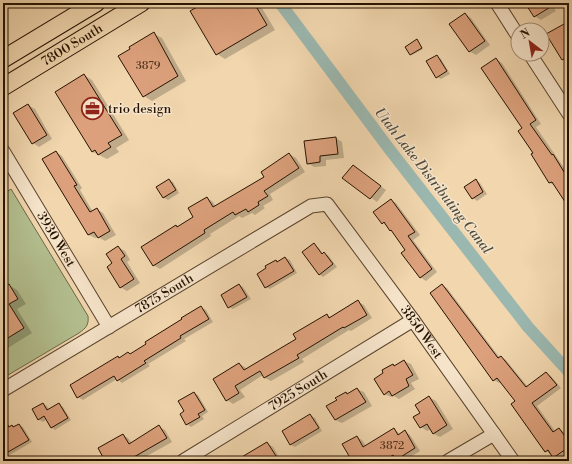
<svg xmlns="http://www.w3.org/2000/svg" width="572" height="464" font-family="'Libre Bodoni',serif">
<rect width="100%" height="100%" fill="#f1d6ae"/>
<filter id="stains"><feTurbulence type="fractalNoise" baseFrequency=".005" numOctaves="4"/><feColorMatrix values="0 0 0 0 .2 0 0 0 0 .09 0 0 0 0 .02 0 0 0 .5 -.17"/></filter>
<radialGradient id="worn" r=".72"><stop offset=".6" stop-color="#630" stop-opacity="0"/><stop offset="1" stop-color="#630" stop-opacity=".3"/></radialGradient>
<path fill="#b3bf8f" stroke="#6c6848" d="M11,189L88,316C89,325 86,328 79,333L3,378V194Z"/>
<g fill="#0003">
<path d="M206,3H259L275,30L225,59L217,54Z"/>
<path d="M527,3H552L556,11L541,20L534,16Z"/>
<path d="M465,14L471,18L490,45L476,55L469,51Z"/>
<path d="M564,25L569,28V63L563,60L548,34Z"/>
<path d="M154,34L162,38L186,81L152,101L144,96Z"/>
<path d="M417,40L423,49L412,55L411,54Z"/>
<path d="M437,56L441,59L450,74L441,79L437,77Z"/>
<path d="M496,59L502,63L541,124L536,127L569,175V206L556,186L550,183L533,155L534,154Z"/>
<path d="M84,75L92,80L129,140L116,148L119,152L107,159L93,152L56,92Z"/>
<path d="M28,105L35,109L52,139L39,147L33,143Z"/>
<path d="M336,138L342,142L344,158L326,160V166L314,167L308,163Z"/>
<path d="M56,152L62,156L82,188L80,190L93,212L97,209L103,213L116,235L105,241L98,237L95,238L89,235L43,160Z"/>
<path d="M289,154L296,158L305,172L270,194L273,200L263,206L265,208L255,215L252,213L242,218L239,216L210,234L211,236L160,269L153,265L178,228L195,218L207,198L213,202L216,207L265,177Z"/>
<path d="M353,166L386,190L377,202L344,178Z"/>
<path d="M169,180L173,182L179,193L168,200L164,198L158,187Z"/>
<path d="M476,181L480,183L487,194L477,201L473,198Z"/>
<path d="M391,200L396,203L420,235L413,240L437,272L426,281L420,277L407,250L393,232L383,223Z"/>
<path d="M314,245L318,247L323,254L328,255L337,267L323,277L319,274Z"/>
<path d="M118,247L125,251L130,260L127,262L140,283L127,291L120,287L114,264Z"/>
<path d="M285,258L290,260L297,273L270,289L266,287L276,261L278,262Z"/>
<path d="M9,285L17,290L26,304L17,309L32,333L3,351V286L4,288Z"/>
<path d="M239,285L243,287L251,299L233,309L229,307Z"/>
<path d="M442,285L447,288L500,358L501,357L506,360L528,387L546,373L551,376L561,388L537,406L555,431L559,429L564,432L569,439V453L559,460L546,451L512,404L516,401L501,381L499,383L494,380Z"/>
<path d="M358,302L364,305L372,318L351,331L349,330L302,359L304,362L271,381L265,378L263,375L240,390L245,397L233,404L227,400L214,379L239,364L245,367L247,370L298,340L327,315L332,318Z"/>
<path d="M201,307L206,310L213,322L184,339L186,341L148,364L150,366L122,383L117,379L83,400L78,397L118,358H120L128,353L131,355Z"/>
<path d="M404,361L411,364L419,379L411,383L415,389L399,399L394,396L391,397L384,394L385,373L393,365L395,366Z"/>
<path d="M357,389L364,392L372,406L342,423L335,420L338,400L346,393L348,394Z"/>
<path d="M194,393L198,395L208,412L202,416L204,419L191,427L187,424L181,414L185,412Z"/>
<path d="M429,397L436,401L453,429L440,437L434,434L431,429L427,431L421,427L422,413Z"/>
<path d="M43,404L47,406L49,410L59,404L63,407L71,420L55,430L51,427L47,419L43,422L38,419Z"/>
<path d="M310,415L315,418L322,431L295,447L291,445L283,432Z"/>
<path d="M7,425L14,428L19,425L23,427L32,442L3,459V428Z"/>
<path d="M159,427L165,430L172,442L138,461H106L123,435L128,438L132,443Z"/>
<path d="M394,429L400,434L405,431L410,435L420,451L404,461L397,459L394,461H354L357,437L362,440L366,446Z"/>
<path d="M267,443L273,447L281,460L279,461H238Z"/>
</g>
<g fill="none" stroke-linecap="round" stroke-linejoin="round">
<path stroke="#9bb8b0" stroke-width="12" d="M280,3L390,150L528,327L569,372"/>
</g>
<g fill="#dca17c" stroke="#261200">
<path d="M204,3H254L267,25L216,55L190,11Z"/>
<path d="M525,3H557L534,17Z"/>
<path d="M465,13L485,41L469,52L449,24Z"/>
<path d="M564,24L569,33V56L562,60L546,34Z"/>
<path d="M154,32L178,76L143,97L118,56L130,49L129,47Z"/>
<path d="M417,39L422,48L410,55L405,47Z"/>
<path d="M437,55L447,71L436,78L426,61Z"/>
<path d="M496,58L536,120L530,124L552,155L553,154L569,180V208L552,182L549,183L531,154L533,153L518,131L522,128L481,68Z"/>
<path d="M84,74L122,135L108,143L111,147L98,155L95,150L92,152L55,92Z"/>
<path d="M28,104L47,135L32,144L13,113Z"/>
<path d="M336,137L338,154L320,156V162L307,164L304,141Z"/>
<path d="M56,151L77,185L74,186L90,212L97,208L110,231L98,238L94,232L88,235L42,159Z"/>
<path d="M289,153L299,168L264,191L268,196L258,202L259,205L248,212L246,209L235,215L233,212L204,230L205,233L153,266L141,247L176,225L177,227L193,217L188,208L207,197L213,207L264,177L261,172Z"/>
<path d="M353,165L381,186L370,199L342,178Z"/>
<path d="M169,179L176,190L163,198L156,187Z"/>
<path d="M476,179L483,192L472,199L464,187Z"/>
<path d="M391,199L415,232L408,236L432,269L420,278L401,253L405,250L391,230L390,231L384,222L382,224L373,212Z"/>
<path d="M314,243L322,254L324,252L333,264L319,275L302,252Z"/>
<path d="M118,246L125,256L121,259L134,279L120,288L107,267L112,263L106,254Z"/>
<path d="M285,257L294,271L265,288L257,274L266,268L265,266L276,260L277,262Z"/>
<path d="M9,284L18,299L9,304L24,328L3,341V287Z"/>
<path d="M239,284L247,297L228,308L221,295Z"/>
<path d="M442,284L498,358L501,356L526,387L546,372L557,385L532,403L553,432L559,428L569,442V447L553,458L548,450L545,452L511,404L515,401L497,378L493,381L430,293Z"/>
<path d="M358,300L367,315L344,328L343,327L297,355L299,358L264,378L260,371L235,386L239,393L226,401L213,379L239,363L244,370L296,339L293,334L327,314L329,318Z"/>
<path d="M201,306L209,319L180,336L181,338L144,361L146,363L117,381L114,376L77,398L70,385L118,356L119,358L128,352L130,354L146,344L145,342L182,319L181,318Z"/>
<path d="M404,360L413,375L406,379L409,386L392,396L389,391L384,395L374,379L383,373L382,370L393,364L394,366Z"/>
<path d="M357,388L366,402L335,420L326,406L337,400L335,398L346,392L347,394Z"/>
<path d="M194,392L205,410L198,414L200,417L186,425L180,414L184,411L178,401Z"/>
<path d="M429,396L447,425L433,434L427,424L420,428L413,417L420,413L415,405Z"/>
<path d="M43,403L47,410L59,403L68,418L51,428L44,416L38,420L32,409Z"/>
<path d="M310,414L319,428L290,445L282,431Z"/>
<path d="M3,416L9,427L12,425L13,427L19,424L29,440L8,452L3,443Z"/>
<path d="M159,425L167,438L127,461H105L98,448L123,434L129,444Z"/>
<path d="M394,428L398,435L405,430L415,448L396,460L393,455L384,461H352L342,444L357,436L363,447Z"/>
<path d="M267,442L276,456L267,461H235Z"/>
</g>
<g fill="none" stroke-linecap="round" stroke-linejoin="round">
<defs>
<g id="minor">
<path d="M497,3L518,36"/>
<path d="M530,54L569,114"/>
<path id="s1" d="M3,151L109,327"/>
<path id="s2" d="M3,390L311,206L327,204L413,320L513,461"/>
<path id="s3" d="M183,461L413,320"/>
<path d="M448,461L494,434"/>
</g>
<g id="major">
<path d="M3,59L96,3"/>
<path id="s4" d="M3,87L141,3"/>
</g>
</defs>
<use href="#minor" stroke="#59432c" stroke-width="15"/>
<use href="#major" stroke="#261200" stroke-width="19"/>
<use href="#minor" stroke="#f6e4ca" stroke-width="13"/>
<use href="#major" stroke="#f1d6ae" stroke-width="17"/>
</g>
<defs>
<symbol id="office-ring" viewBox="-11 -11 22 22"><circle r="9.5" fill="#f6e4ca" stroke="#8f2418" stroke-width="1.5"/><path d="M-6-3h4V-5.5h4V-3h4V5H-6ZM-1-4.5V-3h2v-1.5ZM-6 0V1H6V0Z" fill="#8f2418"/></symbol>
</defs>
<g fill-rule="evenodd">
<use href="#office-ring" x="80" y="96" width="25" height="25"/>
</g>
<g text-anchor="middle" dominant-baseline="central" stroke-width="3" stroke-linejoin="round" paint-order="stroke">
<g font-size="11" fill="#54361f">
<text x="148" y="66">3879</text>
<text x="392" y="446">3872</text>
</g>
<g font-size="13" fill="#261200" stroke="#f6e4ca">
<text stroke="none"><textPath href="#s4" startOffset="81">7800 South</textPath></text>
<text stroke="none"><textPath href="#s1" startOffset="103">3930 West</textPath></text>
<text stroke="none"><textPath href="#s2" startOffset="188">7875 South</textPath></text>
<text stroke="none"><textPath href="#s2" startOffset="534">3850 West</textPath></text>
<text stroke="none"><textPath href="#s3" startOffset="135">7925 South</textPath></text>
</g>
<g font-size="13" fill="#261200" stroke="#f6e4ca" text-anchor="start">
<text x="108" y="109">trio design</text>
</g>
<g font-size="14" font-style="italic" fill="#4f4c3e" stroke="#f6e4ca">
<text transform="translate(433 181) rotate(52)">Utah Lake Distributing Canal</text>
</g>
</g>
<rect width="572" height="464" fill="none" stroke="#f1d6ae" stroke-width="16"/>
<rect x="4" y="4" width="564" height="456" fill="none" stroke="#261200" stroke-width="2"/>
<rect x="8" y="8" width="556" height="448" fill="none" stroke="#261200"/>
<g transform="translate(530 42) rotate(329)"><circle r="19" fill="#f6e4ca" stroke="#a39079"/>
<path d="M0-3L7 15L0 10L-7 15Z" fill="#8f2418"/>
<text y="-6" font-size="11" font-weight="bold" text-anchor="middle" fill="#261200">N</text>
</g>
<rect width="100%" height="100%" filter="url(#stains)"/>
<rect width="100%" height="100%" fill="url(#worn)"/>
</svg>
